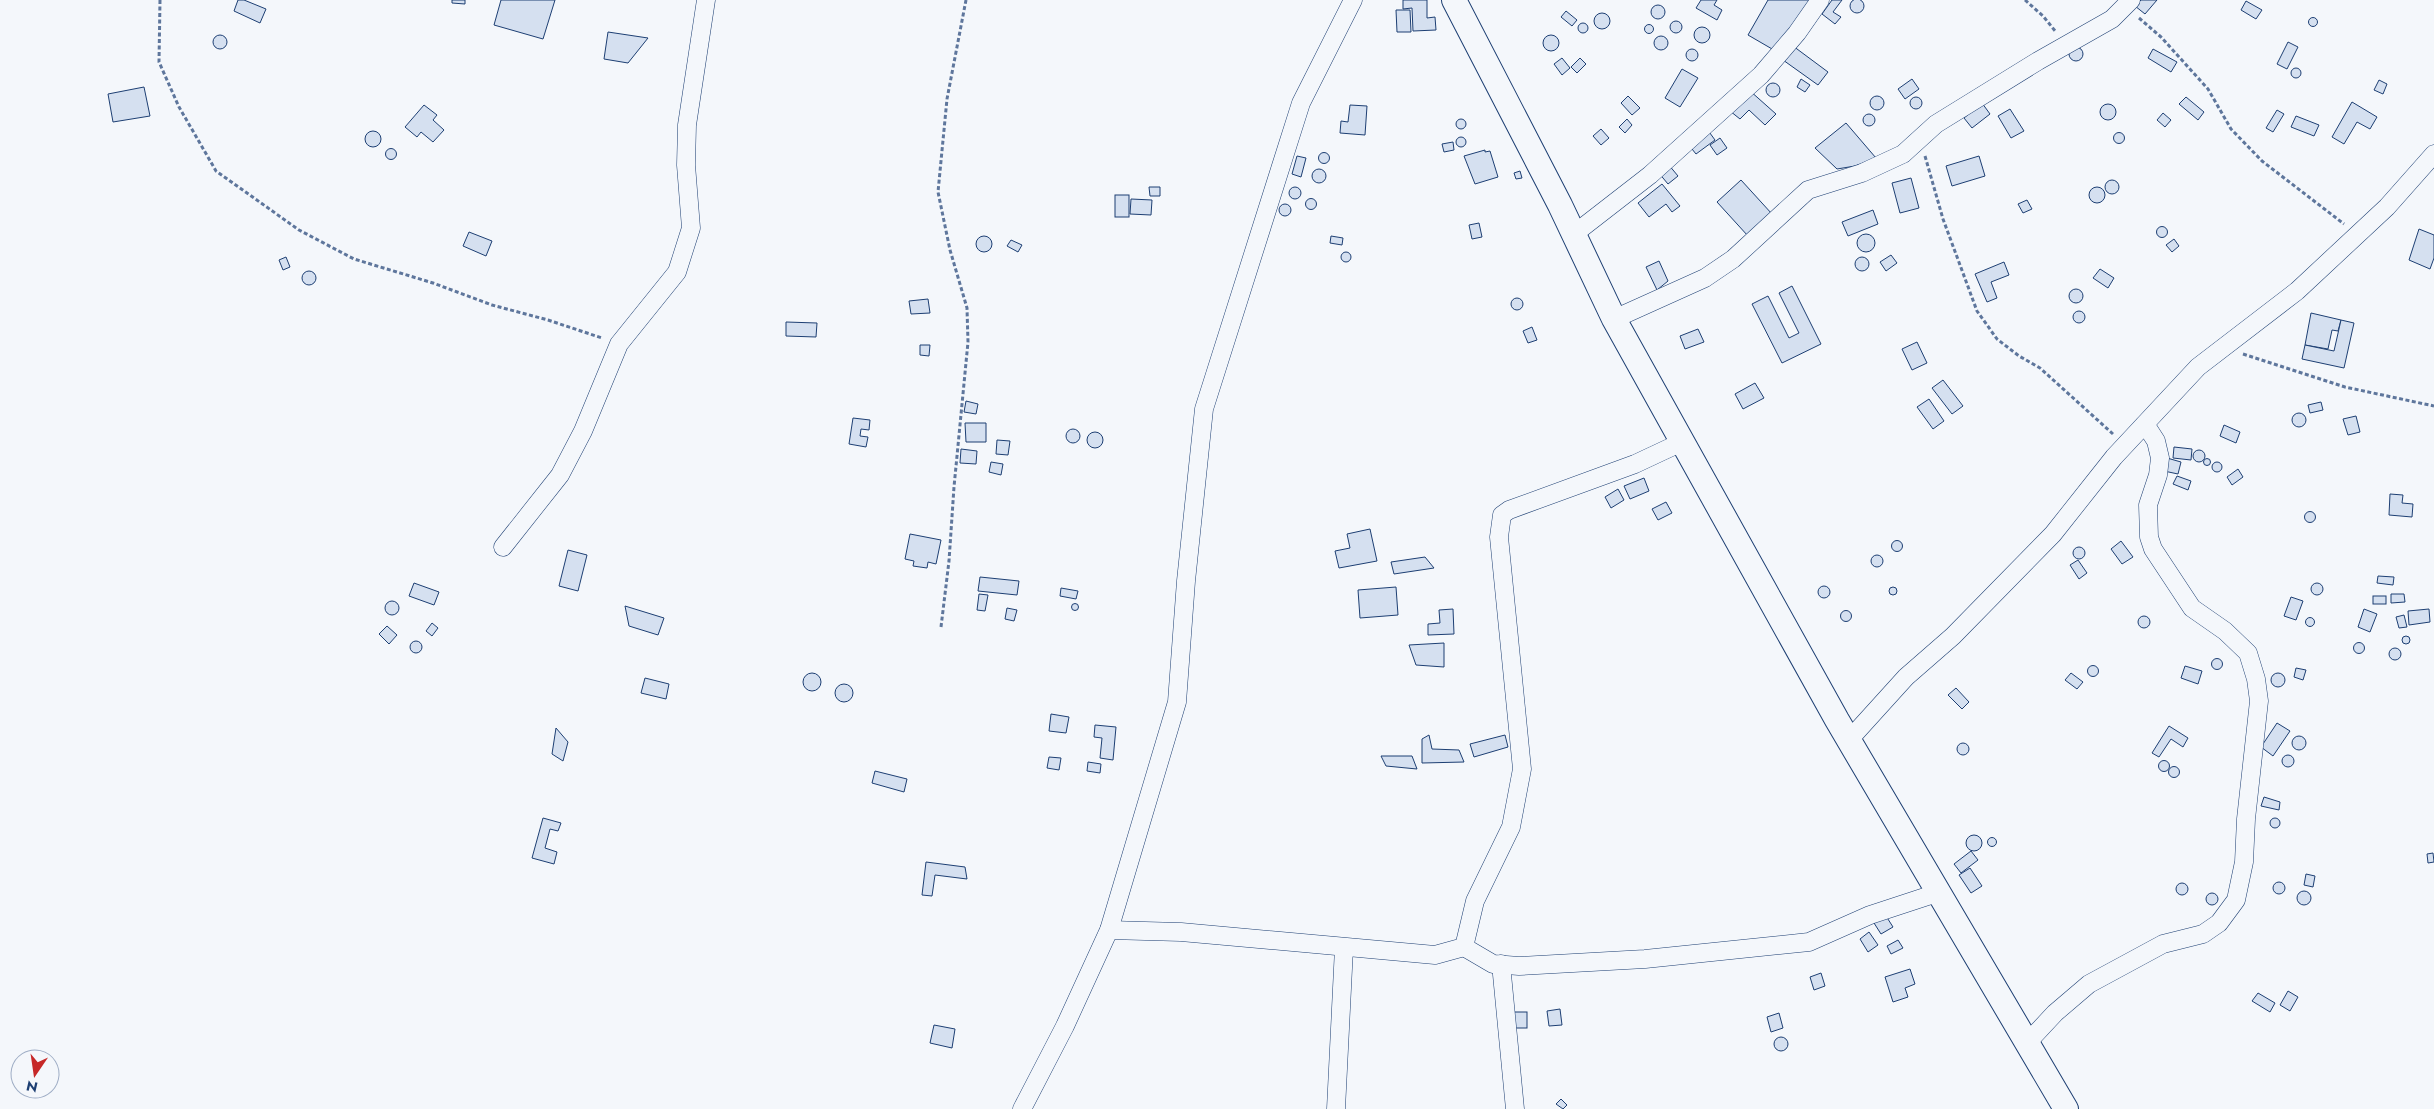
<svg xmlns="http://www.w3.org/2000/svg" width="2434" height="1109" font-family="Jost,sans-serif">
<rect width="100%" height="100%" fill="#f4f7fb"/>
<g fill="#d5e0f0" stroke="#1d3f73">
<circle cx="1857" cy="6" r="7"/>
<path d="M238,0H244L266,9L260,23L234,11Z"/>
<path d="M452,0H465V4L452,3Z"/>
<path d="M501,0H555L543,39L494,25Z"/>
<path d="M1403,0H1427V18L1435,17L1436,30L1413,31L1412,8L1403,9Z"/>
<path d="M1701,0H1717L1714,5L1722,10L1717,20L1696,8Z"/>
<path d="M1768,0H1810L1779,53L1748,35Z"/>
<path d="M1832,0H1842L1833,12L1841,17L1835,24L1822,14Z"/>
<path d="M2141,0H2157L2145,14L2135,6Z"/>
<path d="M2246,1L2262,10L2256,19L2241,10Z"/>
<circle cx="1658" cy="12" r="7"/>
<path d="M1396,10H1410L1411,32H1397Z"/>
<path d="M1566,11L1577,20L1572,26L1561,17Z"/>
<circle cx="1602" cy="21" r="8"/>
<circle cx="2313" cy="22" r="4.5"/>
<circle cx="1676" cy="27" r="6"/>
<circle cx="1583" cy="28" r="5"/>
<circle cx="1649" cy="29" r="4.5"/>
<circle cx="1702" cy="35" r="8"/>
<path d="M608,32L648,38L628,63L604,59Z"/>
<circle cx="220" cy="42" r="7"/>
<circle cx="1551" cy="43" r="8"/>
<circle cx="1661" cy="43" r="7"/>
<path d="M2288,42L2298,47L2287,69L2277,64Z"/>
<path d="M1793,46L1828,72L1818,85L1783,60Z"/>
<circle cx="2076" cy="54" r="7"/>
<circle cx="1692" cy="55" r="6"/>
<path d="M2153,49L2177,62L2171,72L2148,58Z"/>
<path d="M1562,58L1570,68L1562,75L1554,64Z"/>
<path d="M1580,58L1586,64L1577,73L1571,67Z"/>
<circle cx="2296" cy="73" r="5"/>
<path d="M1682,69L1698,78L1680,107L1665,98Z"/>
<path d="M1801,79L1810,85L1805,92L1797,87Z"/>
<path d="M1912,79L1919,89L1905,99L1898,89Z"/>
<path d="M2379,80L2387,84L2383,94L2374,90Z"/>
<circle cx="1773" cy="90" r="7"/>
<path d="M144,87L150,116L113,122L108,94Z"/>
<path d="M1749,90L1776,114L1765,125L1749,110L1740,119L1730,111Z"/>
<circle cx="1877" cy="103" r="7"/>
<path d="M1628,96L1640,108L1632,115L1621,103Z"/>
<circle cx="1916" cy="103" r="6"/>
<path d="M2186,97L2204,112L2198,120L2179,104Z"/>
<path d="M2352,102L2377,117L2370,129L2357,122L2344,144L2332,137Z"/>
<path d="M1982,103L1990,114L1972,128L1964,118Z"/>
<circle cx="2108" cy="112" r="8"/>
<path d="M424,105L437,115L433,120L444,130L433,142L421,132L417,137L405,127Z"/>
<path d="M1350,105L1367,106L1365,135L1340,133L1341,121L1348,122Z"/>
<path d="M2010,109L2024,131L2011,138L1998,116Z"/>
<path d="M2277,110L2284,114L2273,132L2266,128Z"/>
<path d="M2163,113L2171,120L2165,127L2157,120Z"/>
<circle cx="1869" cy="120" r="6"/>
<path d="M2296,116L2319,125L2314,136L2291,127Z"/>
<path d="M1627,119L1632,125L1625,133L1619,127Z"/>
<circle cx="1461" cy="124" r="5"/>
<path d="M1846,123L1876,158L1855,166L1837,169L1815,148Z"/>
<path d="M1601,129L1609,138L1601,145L1593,136Z"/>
<path d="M1707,129L1715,140L1696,154L1688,144Z"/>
<circle cx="373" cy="139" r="8"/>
<circle cx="2119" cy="138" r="5.5"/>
<circle cx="1461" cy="142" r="5"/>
<path d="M1720,138L1727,148L1717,155L1710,145Z"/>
<path d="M1453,142L1454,150L1444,152L1442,144Z"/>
<circle cx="391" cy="154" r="5.5"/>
<path d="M1485,150V152L1490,151L1498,177L1475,184L1464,156Z"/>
<circle cx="1324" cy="158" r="5.5"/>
<path d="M1297,156L1306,158L1301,177L1292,174Z"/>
<path d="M1979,156L1985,176L1952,186L1946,166Z"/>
<path d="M1668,164L1678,176L1668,184L1658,172Z"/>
<circle cx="1319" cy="176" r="7"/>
<path d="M1520,171L1522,178L1516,179L1514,173Z"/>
<path d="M1911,178L1919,208L1900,213L1892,183Z"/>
<circle cx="2112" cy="187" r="7"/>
<path d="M1741,180L1772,214L1748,236L1717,202Z"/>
<path d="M1662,184L1680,206L1672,212L1666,204L1649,217L1638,203Z"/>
<circle cx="1295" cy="193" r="6"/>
<path d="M1149,187H1160V196H1150Z"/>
<circle cx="2097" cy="195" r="8"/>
<rect x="1115" y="195" width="14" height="22"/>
<circle cx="1311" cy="204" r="5.5"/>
<path d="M1131,199L1152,200L1151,215L1130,214Z"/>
<path d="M2027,200L2032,209L2023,213L2018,204Z"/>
<circle cx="1285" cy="210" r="6"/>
<path d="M1873,210L1878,224L1848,236L1842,222Z"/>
<path d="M1479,223L1482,237L1472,239L1469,225Z"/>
<circle cx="2162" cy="232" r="5.5"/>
<path d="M2419,229L2434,235V258L2430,269L2409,260Z"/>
<path d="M469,232L492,241L486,256L463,246Z"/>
<circle cx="1866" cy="243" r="9"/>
<circle cx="984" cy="244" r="8"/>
<path d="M1331,236L1343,238L1342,245L1330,243Z"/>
<path d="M2174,239L2179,246L2172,252L2166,245Z"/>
<path d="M1011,240L1022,245L1018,252L1007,246Z"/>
<circle cx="1346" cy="257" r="5"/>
<path d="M1891,255L1897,263L1886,271L1880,262Z"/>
<circle cx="1862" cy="264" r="7"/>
<path d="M286,257L290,267L283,270L279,260Z"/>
<path d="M1659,261L1668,281L1657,290L1646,267Z"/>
<path d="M2004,262L2009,275L1991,282L1997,298L1987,302L1975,274Z"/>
<path d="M2100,269L2114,278L2108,288L2093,278Z"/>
<circle cx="309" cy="278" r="7"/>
<path d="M1792,286L1821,344L1782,363L1752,304L1768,296L1789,338L1799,333L1779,293Z"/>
<circle cx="2076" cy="296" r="7"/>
<circle cx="1517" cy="304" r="6"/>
<path d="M928,299L930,313L911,314L909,301Z"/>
<circle cx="2079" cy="317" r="6"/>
<path d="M2311,313L2341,320L2338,331L2332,330L2328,349L2305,345Z"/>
<path d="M2341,320L2354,323L2344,368L2302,359L2305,345L2334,351Z"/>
<path d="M786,322L817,323L816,337L786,336Z"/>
<path d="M1532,327L1537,340L1528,343L1523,331Z"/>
<path d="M1698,329L1704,342L1685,349L1680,336Z"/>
<path d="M1917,342L1927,363L1912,370L1902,349Z"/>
<path d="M920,345H930L929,356L920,355Z"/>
<path d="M1943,380L1963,406L1952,414L1932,388Z"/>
<path d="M1755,383L1764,398L1743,409L1735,394Z"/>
<path d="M1929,399L1944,421L1933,429L1917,407Z"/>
<path d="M966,401L978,404L976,414L964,412Z"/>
<path d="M2321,402L2323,410L2310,413L2308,405Z"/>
<circle cx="2299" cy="420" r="7"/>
<path d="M2356,416L2360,432L2348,435L2343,419Z"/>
<path d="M853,418L870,420L869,430L861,429L860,436L868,437L866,447L849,444Z"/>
<path d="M965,423H986V442H966Z"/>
<path d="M2224,425L2240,432L2236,443L2220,436Z"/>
<circle cx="1073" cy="436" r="7"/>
<circle cx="1095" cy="440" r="8"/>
<path d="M997,440L1010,441L1008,455L996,454Z"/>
<path d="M2174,447L2192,449L2191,460L2173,458Z"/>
<path d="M961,449L977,451L976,464L960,463Z"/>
<circle cx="2199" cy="456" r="6"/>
<path d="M2167,458L2181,462L2178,474L2164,471Z"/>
<circle cx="2207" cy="462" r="3.5"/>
<path d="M991,462L1003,464L1001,475L989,472Z"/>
<circle cx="2217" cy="467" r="5"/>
<path d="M2238,469L2243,477L2232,485L2227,477Z"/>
<path d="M2177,476L2191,481L2188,490L2173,484Z"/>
<path d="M1644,478L1649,491L1630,499L1624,486Z"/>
<path d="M1618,489L1624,500L1611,508L1605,497Z"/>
<path d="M2390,494L2403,495L2402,503L2413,504L2412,517L2389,515Z"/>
<path d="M1666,502L1672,513L1658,520L1652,509Z"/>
<circle cx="2310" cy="517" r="5.5"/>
<path d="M1370,529L1377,561L1339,568L1335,551L1350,548L1347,534Z"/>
<path d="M910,534L941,540L936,564L928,562L927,568L913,566L914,561L905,559Z"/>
<circle cx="1897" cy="546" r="5.5"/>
<path d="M2121,541L2133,557L2122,564L2111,549Z"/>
<circle cx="2079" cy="553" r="6"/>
<path d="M568,550L587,555L578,591L559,586Z"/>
<circle cx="1877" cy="561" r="6"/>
<path d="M1425,557L1434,568L1394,574L1391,562Z"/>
<path d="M2078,560L2087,573L2079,579L2070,565Z"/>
<path d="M2378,576L2394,577L2393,585L2377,583Z"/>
<path d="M980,577L1019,581L1017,595L978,591Z"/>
<circle cx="2317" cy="589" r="6"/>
<path d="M414,583L439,592L434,605L409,596Z"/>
<circle cx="1824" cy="592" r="6"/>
<circle cx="1893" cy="591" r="4"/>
<path d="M1396,587L1398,615L1360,618L1358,590Z"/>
<path d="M1061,588L1078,591L1076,599L1060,596Z"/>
<path d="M979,594L988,595L985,611L977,610Z"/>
<path d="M2391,594H2404L2405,602L2391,603Z"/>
<rect x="2373" y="596" width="13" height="8"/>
<path d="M2291,597L2303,601L2296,620L2284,616Z"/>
<circle cx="392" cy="608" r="7"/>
<circle cx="1075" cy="607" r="3.5"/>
<path d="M625,606L664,618L658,635L629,626Z"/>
<path d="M1007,608L1017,610L1014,621L1005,619Z"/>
<path d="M1453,609L1454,634L1428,635V624L1440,623L1439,610Z"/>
<path d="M2364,609L2377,614L2370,632L2358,627Z"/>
<path d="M2429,609L2430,622L2409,625L2408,611Z"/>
<circle cx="1846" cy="616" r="5.5"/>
<path d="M2404,615L2407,627L2399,628L2396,617Z"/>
<circle cx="2144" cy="622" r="6"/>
<circle cx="2310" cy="622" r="4.5"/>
<path d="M432,623L438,628L432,636L426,631Z"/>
<path d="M387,626L397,635L389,644L379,634Z"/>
<circle cx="2406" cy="640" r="4"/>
<circle cx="416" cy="647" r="6"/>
<circle cx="2359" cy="648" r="5.5"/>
<path d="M1444,643V667L1416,665L1409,645Z"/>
<circle cx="2395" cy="654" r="6"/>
<circle cx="2217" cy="664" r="5.5"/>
<circle cx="2093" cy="671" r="5.5"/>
<path d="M2185,666L2202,671L2198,684L2181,678Z"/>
<path d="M2296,668L2306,670L2303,680L2294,677Z"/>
<path d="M2071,673L2083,682L2077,689L2065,680Z"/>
<circle cx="812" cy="682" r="9"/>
<circle cx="2278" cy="680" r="7"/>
<path d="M645,678L669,684L666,699L641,693Z"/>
<circle cx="844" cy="693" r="9"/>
<path d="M1956,688L1969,702L1962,709L1948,695Z"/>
<path d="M1051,714L1069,717L1066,733L1049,731Z"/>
<path d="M2277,723L2290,731L2273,756L2261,747Z"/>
<path d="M1095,725L1116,727L1113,760L1100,758L1102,738L1094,737Z"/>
<path d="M2169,726L2188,738L2183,747L2171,739L2159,757L2152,753Z"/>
<path d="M556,728L568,742L563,761L552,754Z"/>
<path d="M1429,735L1432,749L1459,750L1464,762L1422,763V739Z"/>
<path d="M1505,735L1508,747L1474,757L1470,744Z"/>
<circle cx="2299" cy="743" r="7"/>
<circle cx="1963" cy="749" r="6"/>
<circle cx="2288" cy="761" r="6"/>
<path d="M1381,756H1412L1417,769L1386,766Z"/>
<path d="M1049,757L1061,758L1059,770L1047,768Z"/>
<circle cx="2164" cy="766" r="5.5"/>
<path d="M1088,762L1101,764L1100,773L1087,771Z"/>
<circle cx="2174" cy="772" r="5.5"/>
<path d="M875,771L907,779L904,792L872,783Z"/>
<path d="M2264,797L2280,802L2279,810L2261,806Z"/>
<path d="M543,818L561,823L558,831L550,829L545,848L557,852L554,864L532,858Z"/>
<circle cx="2275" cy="823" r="5"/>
<circle cx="1974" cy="843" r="8"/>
<circle cx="1992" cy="842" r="4.5"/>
<path d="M1971,851L1978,860L1961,873L1954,864Z"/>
<path d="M2433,853L2434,862L2428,863L2427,854Z"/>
<path d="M926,862L965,867L967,879L935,875L932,896L922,895Z"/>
<path d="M1970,868L1982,886L1971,893L1959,875Z"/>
<path d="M2306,874L2315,876L2313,887L2304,885Z"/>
<circle cx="2279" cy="888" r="6"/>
<circle cx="2182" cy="889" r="6"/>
<circle cx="2304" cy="898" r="7"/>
<circle cx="2212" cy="899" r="6"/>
<path d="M1886,916L1893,927L1881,934L1874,923Z"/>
<path d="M1869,932L1878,945L1868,952L1860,939Z"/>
<path d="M1898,940L1903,948L1891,954L1887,946Z"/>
<path d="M1910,969L1915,984L1905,988L1908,997L1893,1002L1885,977Z"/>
<path d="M1821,973L1825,986L1814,990L1810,977Z"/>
<path d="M2288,991L2298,997L2290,1011L2280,1005Z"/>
<path d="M2258,993L2275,1003L2270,1012L2252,1001Z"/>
<path d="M1560,1009L1562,1025L1549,1026L1547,1011Z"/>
<rect x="1513" y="1012" width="14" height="16"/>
<path d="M1779,1013L1783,1028L1771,1032L1767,1017Z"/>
<path d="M934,1025L955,1029L952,1048L930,1043Z"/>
<circle cx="1781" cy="1044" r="7"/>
<path d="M1561,1099L1567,1105L1563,1109L1556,1104Z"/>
</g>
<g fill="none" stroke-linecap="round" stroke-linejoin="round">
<defs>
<g id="street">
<path d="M1574,234L1650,175L1761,75L1797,33L1820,0"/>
<path d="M1614,319L1705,278L1733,259L1808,190L1862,173L1903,154L1936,124L2038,61L2112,19L2131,0"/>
<path d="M503,547L560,475L583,431L619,344L677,272L691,228L686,165L687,125L706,0"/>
<path d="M1848,741L1906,677L1953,636L2053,534L2114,457L2198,367L2297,291L2387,207L2434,154"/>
<path d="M1109,930L1181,932L1435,955L1464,947L1475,901L1511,827L1522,769L1499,537L1502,515L1509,510L1635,464L1682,442"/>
<path d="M1464,947L1493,964L1519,966L1645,959L1809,942L1870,915L1937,893"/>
<path d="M1501,964L1515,1109"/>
<path d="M2027,1043L2055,1013L2089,984L2163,944L2203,934L2219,923L2236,900L2244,862L2246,819L2259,701L2256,679L2248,653L2225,631L2192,608L2153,549L2149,537L2148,505L2158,475L2160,458L2156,441L2145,424"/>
<path d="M1022,1109L1065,1026L1109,930L1177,702L1186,581L1204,409L1301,103L1353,0"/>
<path d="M1336,1109L1344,948"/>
</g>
<path id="secondary" d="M1454,0L1560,205L1614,319L1837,720L2066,1109"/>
</defs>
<use href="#street" stroke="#1d3f73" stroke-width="19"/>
<use href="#secondary" stroke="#1d3f73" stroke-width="26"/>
<g stroke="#5e769c" stroke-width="3" stroke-dasharray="4 2.5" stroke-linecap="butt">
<path d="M160,0L159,62L179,107L216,171L299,230L354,259L433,283L492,305L548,320L602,338"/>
<path d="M2025,0L2043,16L2056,32"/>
<path d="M2139,18L2161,37L2208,89L2231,129L2262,161L2344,224"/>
<path d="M1925,156L1943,219L1977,311L1997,339L2019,356L2040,368L2113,434"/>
<path d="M2243,354L2345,387L2434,406"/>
<path d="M941,627L949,561L954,487L968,342L967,308L950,250L938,192L947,99L966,0"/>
</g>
<use href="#street" stroke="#f4f7fb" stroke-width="18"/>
<use href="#secondary" stroke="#f4f7fb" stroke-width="24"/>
</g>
<g transform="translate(35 1074) rotate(193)"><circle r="24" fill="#f4f7fb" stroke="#9eadc5"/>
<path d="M0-4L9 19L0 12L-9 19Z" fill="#c62828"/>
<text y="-8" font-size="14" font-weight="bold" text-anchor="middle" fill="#1d3f73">N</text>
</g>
</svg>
